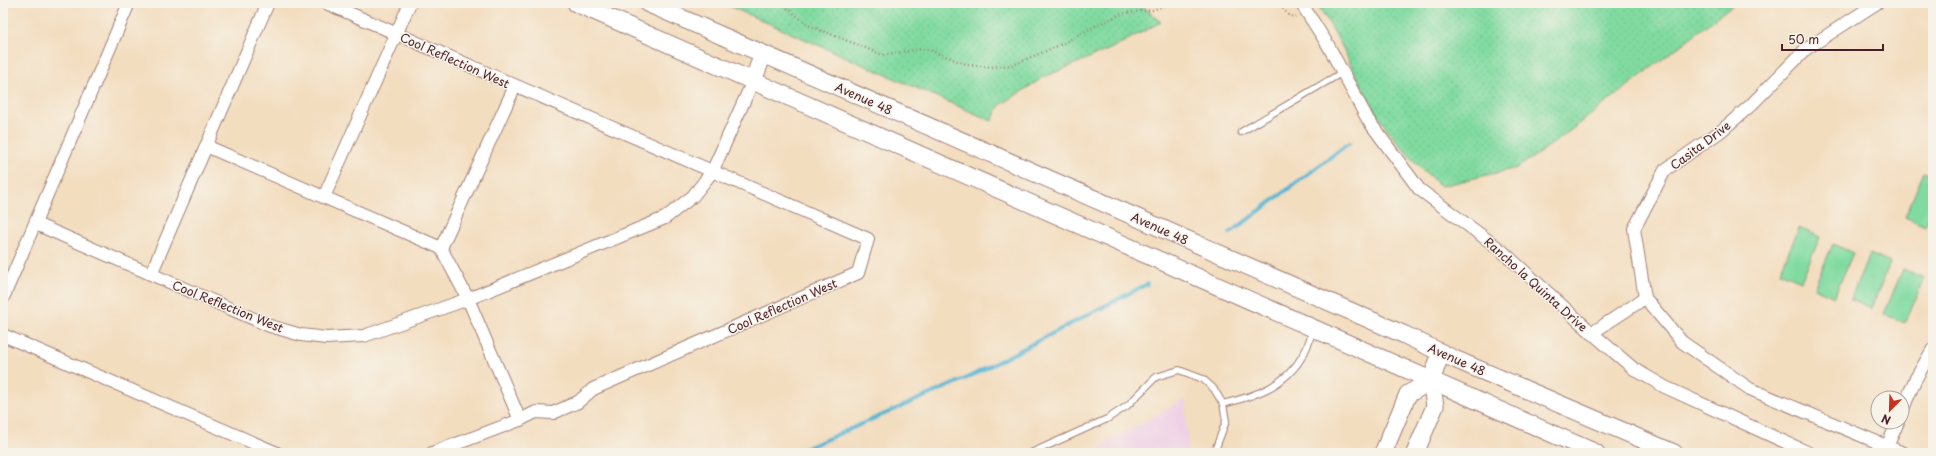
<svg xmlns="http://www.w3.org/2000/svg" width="1936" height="456" font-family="'Playpen Sans',sans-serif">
<defs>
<pattern id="grass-dots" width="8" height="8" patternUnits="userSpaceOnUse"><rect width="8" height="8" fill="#81dba1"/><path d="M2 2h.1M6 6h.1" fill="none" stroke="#71bc8b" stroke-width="1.8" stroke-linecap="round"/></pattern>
</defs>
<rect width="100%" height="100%" fill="#f7f3e8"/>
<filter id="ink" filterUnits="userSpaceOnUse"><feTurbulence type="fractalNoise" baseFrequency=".025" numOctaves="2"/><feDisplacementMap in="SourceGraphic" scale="8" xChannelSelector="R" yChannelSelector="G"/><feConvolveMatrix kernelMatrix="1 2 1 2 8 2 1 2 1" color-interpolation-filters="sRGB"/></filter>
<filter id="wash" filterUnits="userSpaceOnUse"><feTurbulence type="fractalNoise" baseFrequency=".012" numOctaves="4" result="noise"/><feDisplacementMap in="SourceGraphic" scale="16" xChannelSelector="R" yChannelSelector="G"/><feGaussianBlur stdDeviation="0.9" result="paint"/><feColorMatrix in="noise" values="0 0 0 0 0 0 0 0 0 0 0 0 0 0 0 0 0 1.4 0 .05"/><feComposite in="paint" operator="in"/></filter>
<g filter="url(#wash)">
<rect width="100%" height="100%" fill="#f3ddbf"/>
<path fill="#efd0e6" d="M1185,399L1188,453H1096L1101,446Z"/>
<g fill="url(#grass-dots)" stroke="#667d66">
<path d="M722,3H1139L1161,22L1110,49L1044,77L999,106L992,121Z"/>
<path d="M1316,3H1735L1558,140L1517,168L1441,186C1412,162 1387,133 1369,100C1351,67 1338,33 1316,3Z"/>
</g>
<g fill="#81dba1" stroke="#667d66">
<path d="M1924,172L1933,176V208L1925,226L1905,217Z"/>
<path d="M1799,228L1820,237L1801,281L1780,272Z"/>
<path d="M1833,244L1853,253L1834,297L1814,288Z"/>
<path d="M1870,254L1890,263L1871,308L1850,299Z"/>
<path d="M1903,269L1924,278L1905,323L1884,314Z"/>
</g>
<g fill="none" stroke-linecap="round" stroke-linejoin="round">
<g stroke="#55b5d3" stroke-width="4">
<path d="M1230,233L1349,143"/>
<path d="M795,453L965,379L1147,284"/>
</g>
</g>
</g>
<g filter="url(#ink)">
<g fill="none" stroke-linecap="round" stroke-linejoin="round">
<defs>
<g id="lane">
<path d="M1241,132L1343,72"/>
<path d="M1223,404C1255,396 1286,386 1303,355C1308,348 1310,337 1313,329"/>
<path d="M1031,453L1107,419L1127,406L1156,377L1179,370L1203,379L1214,389L1223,404L1226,421L1214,453"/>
</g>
<g id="street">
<path d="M326,3L868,239L858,273L593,389L578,402L553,413L536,412L520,420L432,453"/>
<path d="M1301,3L1328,45L1368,120L1419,189L1501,250L1592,333L1634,369L1665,387L1809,453"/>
<path d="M1877,3L1806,49L1751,105L1721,131L1665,170L1634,229L1645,298L1682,342L1750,389L1903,453"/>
<path d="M206,146L441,248L468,299L520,420"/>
<path d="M324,197L410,3"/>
<path d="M36,224L270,326L301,335L326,338L364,336L468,299L665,218L693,196L712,172L753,81"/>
<path d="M441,248L515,86"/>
<path d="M151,274L268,3"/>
<path d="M3,298L129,3"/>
<path d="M1592,333L1645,298"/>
<path d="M3,335L277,453"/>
<path d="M1902,411L1915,380L1933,349"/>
<path d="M1884,453L1898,422"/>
</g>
<g id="secondary">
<path d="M576,3L1596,453"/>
<path d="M647,3L1405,335L1452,358L1674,453"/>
<path d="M753,81L763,54"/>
<path d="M1383,453L1408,394L1431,381"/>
<path d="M1415,453L1435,406L1431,381L1441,353"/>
</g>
</defs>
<use href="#lane" stroke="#9e7e75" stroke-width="8"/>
<use href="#street" stroke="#9e7e75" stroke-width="14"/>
<use href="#secondary" stroke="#9e7e75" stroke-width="19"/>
<g stroke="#9e7e75" stroke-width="2.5" stroke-dasharray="1 3" stroke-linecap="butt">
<path d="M781,3L808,25L883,55L921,49L930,50L968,65L991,67L1013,65L1062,44L1099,24L1124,13L1153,10L1171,3"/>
<path d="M1277,3L1290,16L1296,17"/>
<path d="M1320,3H1321"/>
</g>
<use href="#lane" stroke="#fff" stroke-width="6"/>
<use href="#street" stroke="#fff" stroke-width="12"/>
<use href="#secondary" stroke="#fff" stroke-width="17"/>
</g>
</g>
<g text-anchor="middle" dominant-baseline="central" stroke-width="3" stroke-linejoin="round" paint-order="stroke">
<g font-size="12" fill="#4a1f2b" stroke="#f7f3e8">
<text transform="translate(455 60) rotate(24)">Cool Reflection West</text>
<text transform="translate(864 98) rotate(24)">Avenue 48</text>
<text transform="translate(1700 145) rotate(-37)">Casita Drive</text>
<text transform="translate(1160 228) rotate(24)">Avenue 48</text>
<text transform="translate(1536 284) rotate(42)">Rancho la Quinta Drive</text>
<text transform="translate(228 306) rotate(22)">Cool Reflection West</text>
<text transform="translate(782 306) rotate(-24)">Cool Reflection West</text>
<text transform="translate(1457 359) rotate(24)">Avenue 48</text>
</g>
</g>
<rect width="1936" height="456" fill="none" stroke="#f7f3e8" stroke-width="16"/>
<g transform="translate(1890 410) rotate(203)"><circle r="19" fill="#f7f3e8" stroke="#b29e9c"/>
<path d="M0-3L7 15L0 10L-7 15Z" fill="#c8321e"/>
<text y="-6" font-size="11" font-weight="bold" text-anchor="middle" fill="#4a1f2b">N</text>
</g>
<path d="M1782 44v6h101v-6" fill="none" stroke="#4a1f2b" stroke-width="2"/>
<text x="1788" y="44" font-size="12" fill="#4a1f2b" stroke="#f7f3e8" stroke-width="3" paint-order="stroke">50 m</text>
</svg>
